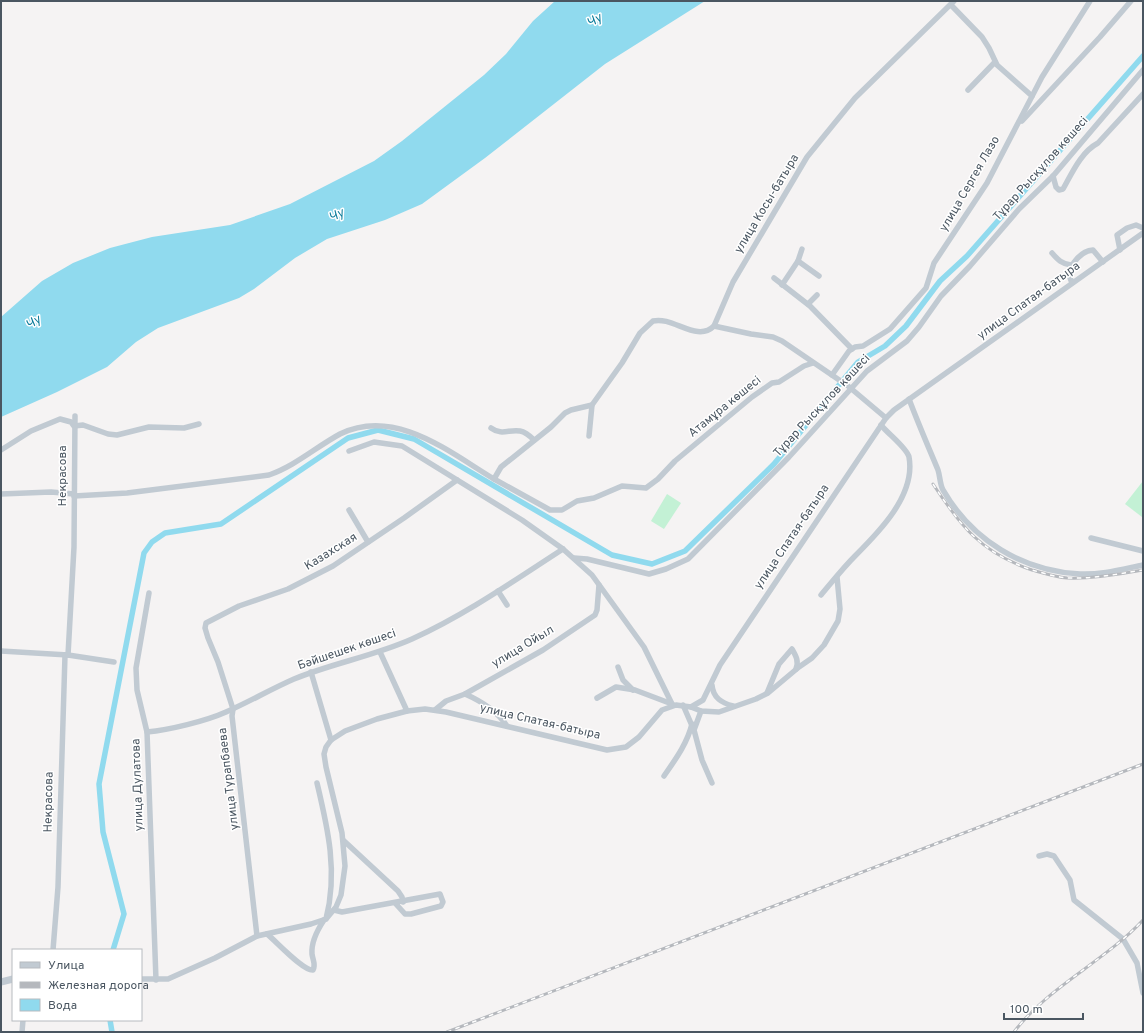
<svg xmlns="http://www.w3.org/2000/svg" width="1144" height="1033" font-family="Overpass,sans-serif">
<rect width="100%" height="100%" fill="#f5f3f3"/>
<g fill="#c3f1d5">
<path d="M1143,481V515L1142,517L1125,504Z"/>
<path d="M667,494L681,503L664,529L651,521Z"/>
</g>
<path fill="#90daee" d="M555,1H705L605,64L485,158L422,204L385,220L327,239L295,258L254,289L239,298L158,328L136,342L107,367L57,392L1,417V317L42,281L73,263L110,248L152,237L230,225L290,204L374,161L402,141L484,75L506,54L533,21Z"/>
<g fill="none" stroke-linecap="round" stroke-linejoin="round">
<g stroke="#90daee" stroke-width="5.5">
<path d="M113,950L124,914L103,832L99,784L144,553L152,542L165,533L221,524L348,438L378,430L414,439L612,555L652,564L685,551L774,464L858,362L885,346L906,326L940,281L967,256L1143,56"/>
<path d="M110,1020L112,1032"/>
</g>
<g stroke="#c1cad2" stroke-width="5.5">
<path d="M951,5L982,37L989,48L997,65L1032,96"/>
<path d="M968,90L995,62"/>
<path d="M1022,121L1100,37L1131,1"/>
<path d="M1053,176L1056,187L1059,190L1063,189C1072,173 1081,152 1098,143L1143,94"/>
<path d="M1120,250L1117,235L1127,228L1136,225L1143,228"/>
<path d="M1052,253C1058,260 1062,264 1071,265"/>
<path d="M798,261L802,249"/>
<path d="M774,278L810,306L852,349"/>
<path d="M1072,283L1069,275C1071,263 1081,251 1093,250L1103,262"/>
<path d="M782,285L798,261L819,276"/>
<path d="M808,304L817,295"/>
<path d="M714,326L751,334L773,337L782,341L848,386L886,418"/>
<path d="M832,375L849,351L855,347L863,346L890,329L926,288L934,263L987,183L1042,77L1090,1"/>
<path d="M909,399C918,423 928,446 938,470C940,476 940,485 943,490C972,540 1022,571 1080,574C1101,575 1123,569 1143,565"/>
<path d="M491,428C502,436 509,429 520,431C526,432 530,436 534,440"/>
<path d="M589,436L592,405"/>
<path d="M1,450L31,431L60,419L71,422L74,426L83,425L108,434L117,435L149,427L184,428L199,424"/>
<path d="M349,451L374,442L402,446L522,520L563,549L592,575L644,647L672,704"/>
<path d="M494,479L550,510H562L577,501L594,498L622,486L646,488L658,479L675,461L752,397L772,383L779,382L804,366L813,363"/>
<path d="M1,494L51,492L74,494"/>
<path d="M74,496L127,493L269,475C295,466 316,447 340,434C395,407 449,452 494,479L501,467L551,427L565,413L571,410L592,405L622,363L640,333L653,321C673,316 697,343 714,326L733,282L807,157L855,98L954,1"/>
<path d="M349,510L368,542"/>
<path d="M1091,538L1143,551"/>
<path d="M574,558L587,559L649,574L666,569L688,559L789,457L867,371L907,341L919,327L941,296L970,266L1019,209L1053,176L1143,70"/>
<path d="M498,591L507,605"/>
<path d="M149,593L136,668L137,690L147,732L156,980"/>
<path d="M821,595C832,582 843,568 855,556C879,532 916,495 909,457C907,448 887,433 881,425"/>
<path d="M1,651L68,655L114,662"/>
<path d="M380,652L407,711"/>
<path d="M68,655L74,547L75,416"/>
<path d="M618,667L623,680L633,690"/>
<path d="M311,672L331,740"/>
<path d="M712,685C713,698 722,703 733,706"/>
<path d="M767,693L779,664L792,649C796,656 799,661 796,669"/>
<path d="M465,694C481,701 497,711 507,726"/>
<path d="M597,698L616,687L635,690L672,704"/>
<path d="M683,705L693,728"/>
<path d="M691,707L701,711L719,712L756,699L768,693L799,667L812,658L824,645L838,621L840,609L837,577"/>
<path d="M435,710L446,701L465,694L543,650L595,615L597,610L599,585"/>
<path d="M701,711L694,730L702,760L712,783"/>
<path d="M147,732C169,730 206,721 226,712C249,702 271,689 294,679C333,663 374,656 412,639C465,615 515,580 563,549"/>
<path d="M664,776C675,760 687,744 692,724"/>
<path d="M317,783C328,829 338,872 326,919"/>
<path d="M343,840L398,891L402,897L403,902"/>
<path d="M1039,856L1047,854L1054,856L1070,880L1074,900L1123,939L1137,963L1143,993"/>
<path d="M334,910L342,912L440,894L443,902L441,906L411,914H405L395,903"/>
<path d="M267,934C276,941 303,971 313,970C316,964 313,961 312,954C311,942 318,929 324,920"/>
<path d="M257,936L232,716L233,709L218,662L208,638L205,628L206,623L239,606L288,589L333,566L404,518L457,480"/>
<path d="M53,950L58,887L65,655"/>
<path d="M141,979H168L215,958L257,936L311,924L326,919L336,907L341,895L345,866L342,833L326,767L324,754L326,747L331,740L345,731L377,719L407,711L425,709L446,712L607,750L626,747L639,737L662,710L676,705L691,707L703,700L720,665L886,418L894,410L1143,233"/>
<path d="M22,1032L23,1020"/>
</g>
<path stroke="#c1cad2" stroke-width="7" d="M1,982L13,979"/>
<defs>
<g id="rail">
<path d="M933,484C961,527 982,553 1032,570C1043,573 1056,577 1067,578C1093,579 1118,574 1143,570"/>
<path d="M447,1032L1143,764"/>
<path d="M1014,1032C1049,986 1104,962 1143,920"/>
</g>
</defs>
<use href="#rail" stroke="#b5b8bd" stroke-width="3"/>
<use href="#rail" stroke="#fff" stroke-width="1.5" stroke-dasharray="4.5" stroke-linecap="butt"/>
</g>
<g text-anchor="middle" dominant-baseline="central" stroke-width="3" stroke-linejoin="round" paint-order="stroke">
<g font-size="12" fill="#4a5661" stroke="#fff">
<text transform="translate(1041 169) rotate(-48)">Тұрар Рысқұлов көшесі</text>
<text transform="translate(970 184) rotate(-60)">улица Сергея Лазо</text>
<text transform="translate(767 204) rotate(-59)">улица Косы-батыра</text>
<text transform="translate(1029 301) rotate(-36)">улица Спатая-батыра</text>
<text transform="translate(822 406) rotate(-47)">Тұрар Рысқұлов көшесі</text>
<text transform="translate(725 407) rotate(-39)">Атамұра көшесі</text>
<text transform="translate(63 476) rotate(-90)">Некрасова</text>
<text transform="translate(792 537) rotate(-56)">улица Спатая-батыра</text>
<text transform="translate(331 552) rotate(-32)">Казахская</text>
<text transform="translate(523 647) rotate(-31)">улица Ойыл</text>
<text transform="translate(347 650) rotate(-19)">Бәйшешек көшесі</text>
<text transform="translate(540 722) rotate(13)">улица Спатая-батыра</text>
<text transform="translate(229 779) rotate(-97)">улица Турапбаева</text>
<text transform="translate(138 785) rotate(-92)">улица Дулатова</text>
<text transform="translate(49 802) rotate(-89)">Некрасова</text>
</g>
<g font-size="13" font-style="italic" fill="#0c7c9b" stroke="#fff">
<text transform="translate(595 21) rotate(-31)">Чу</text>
<text transform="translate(337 216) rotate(-26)">Чу</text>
<text transform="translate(34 323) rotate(-33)">Чу</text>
</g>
</g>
<rect width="1144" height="1033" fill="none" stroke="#4a5661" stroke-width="4"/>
<rect x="12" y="949" width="130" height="72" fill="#ffffff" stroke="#b7bbc0"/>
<rect x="20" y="962" width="20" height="6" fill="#c1cad2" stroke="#b7bbc0"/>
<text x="48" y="969" font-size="12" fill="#4a5661">Улица</text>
<rect x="20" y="982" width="20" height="6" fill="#b5b8bd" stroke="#b7bbc0"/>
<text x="48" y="989" font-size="12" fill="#4a5661">Железная дорога</text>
<rect x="20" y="999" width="20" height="12" fill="#90daee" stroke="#b7bbc0"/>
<text x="48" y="1009" font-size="12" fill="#4a5661">Вода</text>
<path d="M1004 1013v6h79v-6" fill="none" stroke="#4a5661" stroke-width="2"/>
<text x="1010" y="1013" font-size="12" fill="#4a5661" stroke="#ffffff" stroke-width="3" paint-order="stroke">100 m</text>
</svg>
